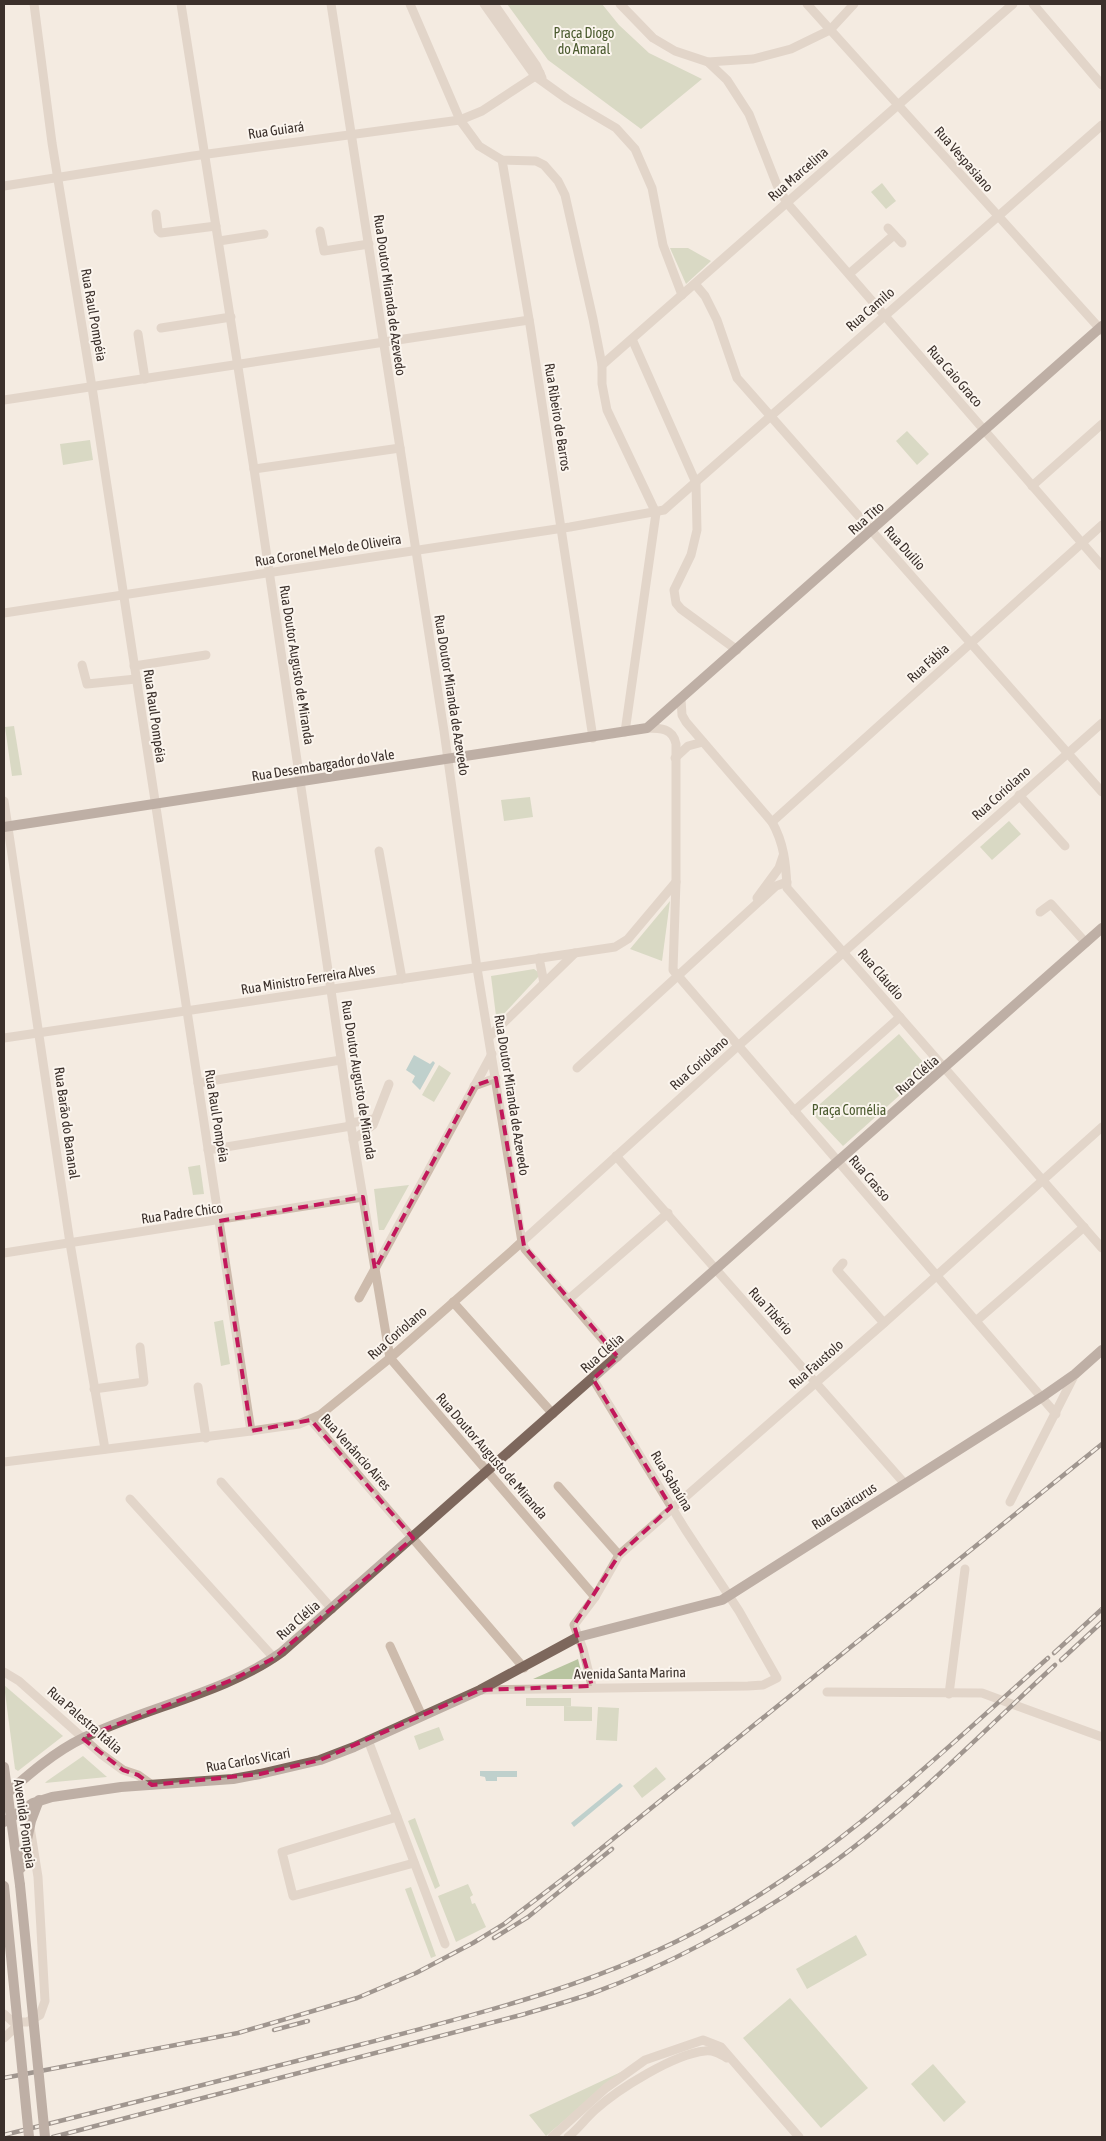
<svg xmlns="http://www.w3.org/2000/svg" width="1106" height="2141" font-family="'Asap Condensed',sans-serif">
<rect width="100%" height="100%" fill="#f4ebe1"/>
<g fill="#b8c4a0">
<path d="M507,4H602L619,25L649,53L702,79L641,129L548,60Z"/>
<path d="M882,183L896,201L886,209L871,192Z"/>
<path d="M670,248H688L711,261L686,284Z"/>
<path d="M907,431L929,454L917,465L896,441Z"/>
<path d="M90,440L93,460L63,465L60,444Z"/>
<path d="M14,726L22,775L12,776L5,727Z"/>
<path d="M530,797L533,817L504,821L501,800Z"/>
<path d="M1009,821L1021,834L992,860L980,847Z"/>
<path d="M670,901L662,961L630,949Z"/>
<path d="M534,969L538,972L539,976L501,1017L496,1016L491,976Z"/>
<path d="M899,1034L929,1069L843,1146L811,1112Z"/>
<path d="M439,1065L451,1073L434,1102L422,1095Z"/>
<path d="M200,1165L204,1194L193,1195L188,1167Z"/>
<path d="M409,1185L384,1230H379L374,1189Z"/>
<path d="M223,1320L230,1364L221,1366L214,1322Z"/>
<path d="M578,1659L583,1679H533L576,1660Z"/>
<path d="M4,1685L63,1736L18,1771L15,1769Z"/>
<rect x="526" y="1698" width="45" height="8"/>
<path d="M564,1706L592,1707V1721H564Z"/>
<path d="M598,1707L619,1708L617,1741L596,1740Z"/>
<path d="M439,1727L444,1740L419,1750L414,1736Z"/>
<path d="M83,1756L107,1777L45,1783L47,1781Z"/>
<path d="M656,1767L666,1779L642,1798L633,1786Z"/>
<path d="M415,1818L440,1886L435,1889L408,1821Z"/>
<path d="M468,1884L473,1895L470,1897L472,1904L475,1903L486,1927L456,1942L438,1896Z"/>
<path d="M411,1887L436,1956L431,1958L405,1889Z"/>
<path d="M856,1935L867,1955L807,1989L796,1969Z"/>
<path d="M790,1998L868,2088L821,2128L743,2038Z"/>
<path d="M933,2064L966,2102L944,2122L911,2084Z"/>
<path d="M621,2072L546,2136L529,2115Z"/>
</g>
<g fill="#7fb0b2">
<path d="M414,1055L430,1064L433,1061L435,1063L420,1090L412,1082L415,1076L406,1070Z"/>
<path d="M480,1771H517V1777H497V1781H486L485,1777L480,1776Z"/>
<path d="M620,1783L623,1786L574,1827L571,1823Z"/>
</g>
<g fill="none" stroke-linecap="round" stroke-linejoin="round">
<g stroke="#cdbbac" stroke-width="9">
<path d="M34,4L52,143L92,387L251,1431"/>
<path d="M181,4L254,469L351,1126L390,1358L595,1597"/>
<path d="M331,4L444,731L477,968L522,1242L525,1249L618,1357"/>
<path d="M410,4L460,120L479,146L502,160L536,161L544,165L558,181L565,195L593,319L602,365V384L607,410L656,513L625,732"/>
<path d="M484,4L535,76L567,99L616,128L635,149L652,188L663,245L682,295"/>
<path d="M494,4L536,65L542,78"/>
<path d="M620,4L653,38L675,51L708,62L753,59L791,49L830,30L854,4"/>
<path d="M807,4L1102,331"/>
<path d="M1033,4L1102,85"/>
<path d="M708,62L727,80L749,114L777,185L787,203L1102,566"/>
<path d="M502,160L530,325L593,738"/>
<path d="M4,186L193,156L460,120L482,111L540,73"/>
<path d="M156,214L158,230L161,233L216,226"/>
<path d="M888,228L902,243"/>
<path d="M320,231L324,251L369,244"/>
<path d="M219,241L264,234"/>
<path d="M849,274L894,235"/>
<path d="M695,284L705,296L717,320L737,378L1102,792"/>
<path d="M161,328L231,317"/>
<path d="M138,334L145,379"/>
<path d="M632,339L696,483L697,530L691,555L674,590L676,603L681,609L737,650"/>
<path d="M602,365L1013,4"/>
<path d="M4,400L529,320"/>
<path d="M254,469L400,448"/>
<path d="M1032,486L1102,424"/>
<path d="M4,613L570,527L664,510L1102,125"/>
<path d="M82,665L87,684L136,679"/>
<path d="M134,666L206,655"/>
<path d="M681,699L682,715L686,722L772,822C784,843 786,864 787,888L1102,1248"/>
<path d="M647,728C660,728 673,728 676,744V882L673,970L1056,1414"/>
<path d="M675,758L688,746L703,742"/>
<path d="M1019,795L1065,846"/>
<path d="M4,801L70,1243L105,1449"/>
<path d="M772,822L1102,525"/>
<path d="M379,851L402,979"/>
<path d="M757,898L779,868L783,856"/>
<path d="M1040,912L1051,904L1086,943"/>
<path d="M539,958L544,983"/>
<path d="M489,1037L575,953"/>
<path d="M4,1038L615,947L628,939L676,882"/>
<path d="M577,1068L776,886L787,882"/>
<path d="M198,1083L341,1060"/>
<path d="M474,1086L496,1078"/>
<path d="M794,1111L900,1017"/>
<path d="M350,1123L374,1119"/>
<path d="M353,1140L373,1125L389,1084"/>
<path d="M208,1150L351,1126"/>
<path d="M616,1156L905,1484"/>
<path d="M4,1253L363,1197"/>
<path d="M843,1263L837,1270L884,1323"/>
<path d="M359,1298L492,1054"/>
<path d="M569,1299L668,1213"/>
<path d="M453,1302L553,1414"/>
<path d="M976,1321L1084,1227"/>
<path d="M198,1387L206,1438"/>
<path d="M94,1389L144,1382L140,1347"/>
<path d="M311,1420L524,1668"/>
<path d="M4,1462L251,1431L299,1424L320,1415L390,1358L515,1248L738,1046L1102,723"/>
<path d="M221,1482L332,1609"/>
<path d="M558,1486L619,1555"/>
<path d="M130,1499L274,1658"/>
<path d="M1010,1502L1075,1374"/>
<path d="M390,1646L422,1716"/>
<path d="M4,1672L19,1681L101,1754L123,1770L138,1775L152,1785"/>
<path d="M592,1686L583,1649L574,1625L595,1597L619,1555L884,1323L1102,1127"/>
<path d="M480,1690L748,1686L763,1685L777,1678L739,1611L685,1529L593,1379"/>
<path d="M827,1692L982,1693L1102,1737"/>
<path d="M949,1694L965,1569"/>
<path d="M368,1740L445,1944"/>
<path d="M397,1817L282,1852L293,1896L414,1863"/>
<path d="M4,2014L13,2022H27L40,2015L45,2001L38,1877L30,1827"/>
<path d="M4,2038L20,2023"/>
<path d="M552,2137L606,2088L645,2060L703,2040L721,2047L799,2137"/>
<path d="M568,2137C578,2129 585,2119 595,2110C618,2089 674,2054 705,2051C713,2050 720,2054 727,2058"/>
</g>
<g stroke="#7d675c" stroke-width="10">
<path d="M4,827L647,728L1102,326"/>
<path d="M4,1767L20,1885"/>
<path d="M4,1796C28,1775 54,1752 83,1738C146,1707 226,1693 282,1652L1102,928"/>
<path d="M4,1822L33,1803L52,1797L121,1787L233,1779L260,1774L320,1760L354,1747L480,1690L578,1637L722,1600L1042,1397L1075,1374L1102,1350"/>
<path d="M21,1868L31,1821L39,1800"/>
</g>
<defs>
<g id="rail">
<path d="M1054,1653L1102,1609"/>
<path d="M1061,1660L1102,1622"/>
<path d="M494,1938L528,1917L612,1849"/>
<path d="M274,2030L308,2021"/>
<path d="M4,2078L238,2033L357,1998L416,1973L473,1943L504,1924L577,1868L1102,1444"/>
<path d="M4,2135C124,2105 243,2075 363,2044C482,2013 604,1983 712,1923C838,1854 941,1753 1048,1658"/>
<path d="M53,2137L521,2015C545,2008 570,2001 593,1993C664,1967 745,1924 807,1881C898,1820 975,1739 1055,1665"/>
</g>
</defs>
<use href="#rail" stroke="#3b302b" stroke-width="4.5"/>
<use href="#rail" stroke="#fbf5ee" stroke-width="2.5" stroke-dasharray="8" stroke-linecap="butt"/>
<g stroke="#7d675c" stroke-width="10">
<path d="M20,1885L45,2137"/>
<path d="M4,1886L29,2137"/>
</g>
</g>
<path d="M0 0H1106V2141H0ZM496,1078L524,1246L618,1357L593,1379L671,1507L619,1555L574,1625L592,1686L480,1690L320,1760L260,1774L152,1785L138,1775L123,1770L82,1738L232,1680L274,1658L413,1538L311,1420L251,1431L219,1221L363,1197L375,1269L474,1086Z" fill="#f4ebe1" fill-opacity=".55" fill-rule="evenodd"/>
<path fill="none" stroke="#c2185b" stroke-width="4" stroke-dasharray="10 6" stroke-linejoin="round" d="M496,1078L524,1246L618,1357L593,1379L671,1507L619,1555L574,1625L592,1686L480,1690L320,1760L260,1774L152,1785L138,1775L123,1770L82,1738L232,1680L274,1658L413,1538L311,1420L251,1431L219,1221L363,1197L375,1269L474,1086Z"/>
<g text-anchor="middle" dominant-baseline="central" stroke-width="4" stroke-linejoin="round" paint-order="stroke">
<g font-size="14" fill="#4a5a2e" stroke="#fbf5ee">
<text x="584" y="33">Praça Diogo<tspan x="584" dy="16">do Amaral</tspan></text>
<text x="849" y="1110">Praça Cornélia</text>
</g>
<g font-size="14" fill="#3b302b" stroke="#fbf5ee">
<text transform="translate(276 130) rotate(-8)">Rua Guiará</text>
<text transform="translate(964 159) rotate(49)">Rua Vespasiano</text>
<text transform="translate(798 174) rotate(-41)">Rua Marcelina</text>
<text transform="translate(390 295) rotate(82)">Rua Doutor Miranda de Azevedo</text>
<text transform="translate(870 309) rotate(-41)">Rua Camilo</text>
<text transform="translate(94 315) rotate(80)">Rua Raul Pompéia</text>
<text transform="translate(955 376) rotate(49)">Rua Caio Graco</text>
<text transform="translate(558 417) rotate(81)">Rua Ribeiro de Barros</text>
<text transform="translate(866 518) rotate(-41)">Rua Tito</text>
<text transform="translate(905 548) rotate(48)">Rua Duílio</text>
<text transform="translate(328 550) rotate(-9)">Rua Coronel Melo de Oliveira</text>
<text transform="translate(928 663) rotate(-42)">Rua Fábia</text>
<text transform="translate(297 665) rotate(81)">Rua Doutor Augusto de Miranda</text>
<text transform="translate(452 695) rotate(81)">Rua Doutor Miranda de Azevedo</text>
<text transform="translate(155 716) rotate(82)">Rua Raul Pompéia</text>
<text transform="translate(323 765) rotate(-9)">Rua Desembargador do Vale</text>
<text transform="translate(1001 793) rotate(-42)">Rua Coriolano</text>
<text transform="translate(881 974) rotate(49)">Rua Cláudio</text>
<text transform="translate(308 979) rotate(-9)">Rua Ministro Ferreira Alves</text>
<text transform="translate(699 1063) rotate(-42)">Rua Coriolano</text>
<text transform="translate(917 1075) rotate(-41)">Rua Clélia</text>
<text transform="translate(359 1080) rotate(81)">Rua Doutor Augusto de Miranda</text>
<text transform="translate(512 1095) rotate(81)">Rua Doutor Miranda de Azevedo</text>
<text transform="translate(217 1116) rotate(81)">Rua Raul Pompéia</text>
<text transform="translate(67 1123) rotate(82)">Rua Barão do Bananal</text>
<text transform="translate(870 1178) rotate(49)">Rua Crasso</text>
<text transform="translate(182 1213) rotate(-8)">Rua Padre Chico</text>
<text transform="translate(771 1311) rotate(48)">Rua Tibério</text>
<text transform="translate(397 1333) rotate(-41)">Rua Coriolano</text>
<text transform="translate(602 1353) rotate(-41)">Rua Clélia</text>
<text transform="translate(816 1364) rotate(-41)">Rua Faustolo</text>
<text transform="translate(356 1452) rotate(48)">Rua Venâncio Aires</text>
<text transform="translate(492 1456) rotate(49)">Rua Doutor Augusto de Miranda</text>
<text transform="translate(672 1481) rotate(59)">Rua Sabaúna</text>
<text transform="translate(844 1506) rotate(-33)">Rua Guaicurus</text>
<text transform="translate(298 1620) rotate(-41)">Rua Clélia</text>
<text transform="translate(630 1673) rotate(-1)">Avenida Santa Marina</text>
<text transform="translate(85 1720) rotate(41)">Rua Palestra Itália</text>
<text transform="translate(248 1760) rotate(-10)">Rua Carlos Vicari</text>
<text transform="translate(25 1824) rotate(82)">Avenida Pompeia</text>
</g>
</g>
<rect width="1106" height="2141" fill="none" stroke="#3b302b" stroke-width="10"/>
</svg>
